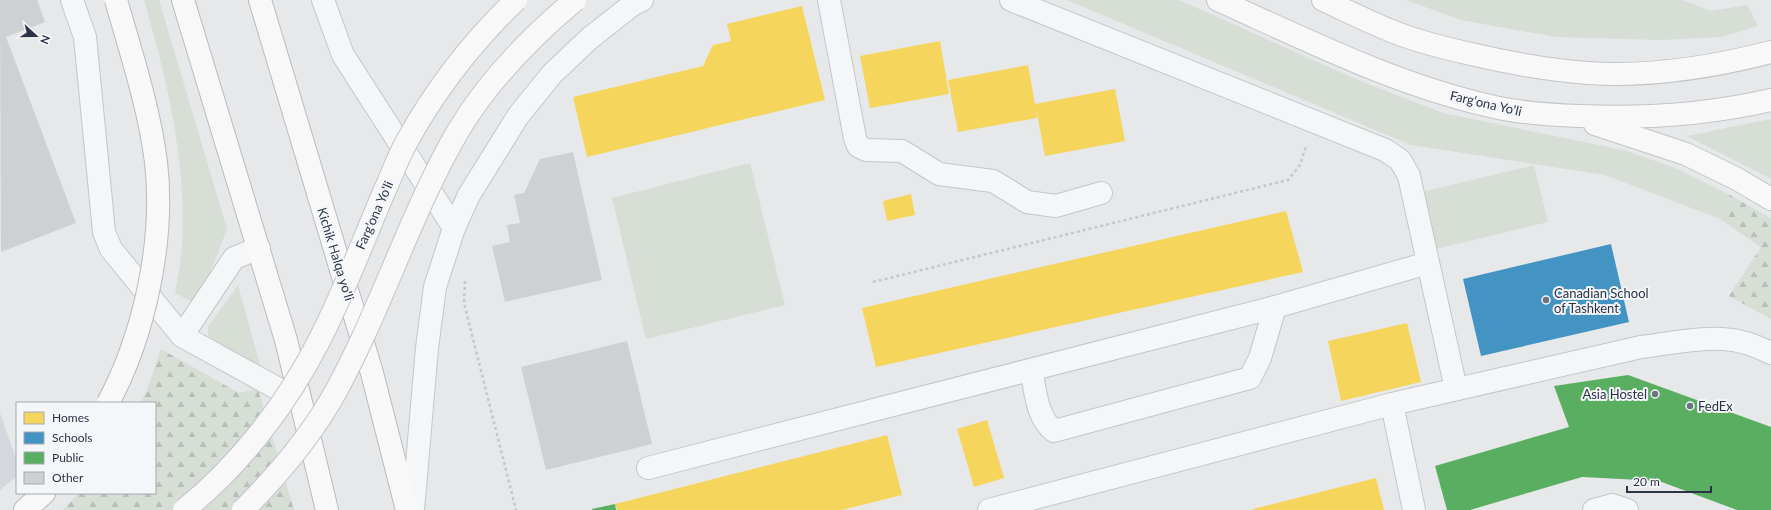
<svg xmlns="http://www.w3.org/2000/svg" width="1771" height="510" font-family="Lato,sans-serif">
<defs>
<pattern id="forest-firs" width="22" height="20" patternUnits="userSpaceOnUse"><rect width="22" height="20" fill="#d6ded6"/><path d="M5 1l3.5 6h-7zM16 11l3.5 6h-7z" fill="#b8bfb9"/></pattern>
</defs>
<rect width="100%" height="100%" fill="#e6e8ea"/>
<path fill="#d4d7dd" d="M0,413L17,461V476L0,490Z"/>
<g fill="#d6ded6">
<path d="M144,0H159L227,229L210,273L193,302L175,293C177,281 180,269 181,257C189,170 168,83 144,0Z"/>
<path d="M1067,0H1179L1358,80L1443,113L1623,150L1673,167L1730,195L1720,219L1605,175L1411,145Z"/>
<path d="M1406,0H1683L1711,11L1747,5L1758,26L1722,37L1662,40L1556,37L1461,20Z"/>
<path d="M1771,119V179L1687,136Z"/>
<path d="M750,163L785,305L646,339L612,198Z"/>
<path d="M1534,165L1548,222L1436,249L1422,192Z"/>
<path d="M238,285L260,365L215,343L208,335V327Z"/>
</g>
<g fill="url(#forest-firs)">
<path d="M1730,195L1771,218V319L1729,296L1761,247L1720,219Z"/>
<path d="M161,349L239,393L258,389L294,510H63L79,493H155V403H140L147,390Z"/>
</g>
<g fill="#f6d55c">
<path d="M802,6L825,100L587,157L573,97L703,66L713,45L731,41L727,24Z"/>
<path d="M940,41L949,94L870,108L860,56Z"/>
<path d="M1028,65L1035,104L1115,89L1125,141L1045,156L1036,108L1037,118L958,132L948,80Z"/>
<path d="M911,194L915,215L887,221L883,201Z"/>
<path d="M1286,211L1303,272L876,367L862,308Z"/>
<path d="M1407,323L1421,382L1341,401L1328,341Z"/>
<path d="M987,420L1004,478L974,487L957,429Z"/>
<path d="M887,435L902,495L842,510H617L615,504Z"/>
<path d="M1376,478L1384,510H1253V509Z"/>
</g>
<path fill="#4393c3" d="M1611,244L1629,322L1481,356L1463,279Z"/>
<g fill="#5aae61">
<path d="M1628,375L1771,427V510H1737L1659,481L1582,477L1470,510H1447L1435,466L1569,427L1554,386Z"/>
<path d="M615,504L616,510H592V509Z"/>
</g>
<g fill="#ced0d3">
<path d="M0,0H37L45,22L6,37L76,223L1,252Z"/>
<path d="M573,152L602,280L505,302L492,246L510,242L507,225L520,223L514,195L524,193L540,159Z"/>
<path d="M627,341L652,444L546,470L521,367Z"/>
</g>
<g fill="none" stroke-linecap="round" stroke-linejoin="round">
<defs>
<g id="minor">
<path d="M72,0L85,37L104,232L111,249L182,336L300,401"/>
<path d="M323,0L343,55L454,228"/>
<path d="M829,0L855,138L858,146L866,150L902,151L939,174L993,181L1027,202L1056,206L1101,193"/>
<path d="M1011,0L1385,150L1400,160L1409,176L1456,389"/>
<path d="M182,336L234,258L259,248"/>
<path d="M1031,370C1036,391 1036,417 1054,431L1250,378L1260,358L1275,307"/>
<path d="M1392,404L1641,347C1672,343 1712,334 1742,342C1752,344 1762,349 1771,353"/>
<path d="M648,468L1275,307L1428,263"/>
<path d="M413,510L427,348L435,287L454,228L469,195L518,116L552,74L590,38L632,5L642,0"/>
<path d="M989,510L1392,404L1414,510"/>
<path d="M1594,510L1612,505L1627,510"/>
</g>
<g id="major">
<path d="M1218,0C1307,40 1394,84 1490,106C1519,113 1549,115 1579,116C1646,119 1706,115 1771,100"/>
<path d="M1323,0C1345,10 1367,21 1389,30C1415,41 1444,48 1471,54C1509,63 1548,70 1588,73C1647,77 1713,67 1771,52"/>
<path d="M1595,124L1686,154L1737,179L1771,199"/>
</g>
<g id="highway">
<path d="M183,0L286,340L327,510"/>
<path d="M260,0L372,373L407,510"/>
<path d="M25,510L44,493"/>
</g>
</defs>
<use href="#minor" stroke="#c4c6c8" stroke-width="24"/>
<use href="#major" stroke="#c2c5c8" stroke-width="24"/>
<use href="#highway" stroke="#b8bbbf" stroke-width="24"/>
<g stroke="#c5c6ca" stroke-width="2.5" stroke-dasharray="3 3" stroke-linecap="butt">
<path d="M465,281L464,303L516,510"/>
<path d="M873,282L1288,180L1300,165L1306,146"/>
</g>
<use href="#minor" stroke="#f5f6f7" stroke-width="22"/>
<use href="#major" stroke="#f8f8f8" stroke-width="22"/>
<use href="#highway" stroke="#f8f8f8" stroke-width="22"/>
<defs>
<g id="major-bridge">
<path d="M184,510C240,465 287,404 320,339C344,292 363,241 384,192C392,175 398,157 407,141C436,89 473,41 516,0"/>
<path d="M243,510C278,475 312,435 336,391C382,307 410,214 458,131C488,81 531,37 575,0"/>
</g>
<path id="highway-bridge" d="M108,403C145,334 165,239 156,162C149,107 131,53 116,0"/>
</defs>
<use href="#major-bridge" stroke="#c2c5c8" stroke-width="24" stroke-linecap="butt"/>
<use href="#highway-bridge" stroke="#b8bbbf" stroke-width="24" stroke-linecap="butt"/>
<use href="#major-bridge" stroke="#f8f8f8" stroke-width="22"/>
<use href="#highway-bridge" stroke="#f8f8f8" stroke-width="22"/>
</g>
<g fill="#6c737f" stroke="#f4f6f9" stroke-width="1.5">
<circle cx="1546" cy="300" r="4"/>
<circle cx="1655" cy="394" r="4"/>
<circle cx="1690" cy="406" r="4"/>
</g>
<g text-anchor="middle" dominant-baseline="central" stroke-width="4" stroke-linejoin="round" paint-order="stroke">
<g font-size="13" fill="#2b3445" stroke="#f4f6f9">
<text transform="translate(1486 103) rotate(13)">Farg'ona Yo'li</text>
<text transform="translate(374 215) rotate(-66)">Farg'ona Yo'li</text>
<text transform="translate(336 254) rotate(73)">Kichik Halqa yo'li</text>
</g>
<g font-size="13" fill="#2b3445" stroke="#f4f6f9" text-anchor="start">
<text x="1554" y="293">Canadian School<tspan x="1554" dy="15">of Tashkent</tspan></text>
<text x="1647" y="394" text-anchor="end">Asia Hostel</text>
<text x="1698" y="406">FedEx</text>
</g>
</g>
<rect x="16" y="402" width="140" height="92" fill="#f4f6f9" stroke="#a4a8b1"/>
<rect x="24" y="412" width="20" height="12" fill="#f6d55c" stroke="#a4a8b1"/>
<text x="52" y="422" font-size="12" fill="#2b3445">Homes</text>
<rect x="24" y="432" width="20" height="12" fill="#4393c3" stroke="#a4a8b1"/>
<text x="52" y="442" font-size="12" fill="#2b3445">Schools</text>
<rect x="24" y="452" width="20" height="12" fill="#5aae61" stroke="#a4a8b1"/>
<text x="52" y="462" font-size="12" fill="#2b3445">Public</text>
<rect x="24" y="472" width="20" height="12" fill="#ced0d3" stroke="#a4a8b1"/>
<text x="52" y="482" font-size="12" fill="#2b3445">Other</text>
<g transform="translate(36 36) rotate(111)" stroke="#f4f6f9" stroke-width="3" paint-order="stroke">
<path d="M0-3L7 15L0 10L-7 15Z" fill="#2b3445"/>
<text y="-6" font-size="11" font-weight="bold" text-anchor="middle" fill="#2b3445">N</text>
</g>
<path d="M1627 486v6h84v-6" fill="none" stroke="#2b3445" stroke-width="2"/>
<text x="1633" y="486" font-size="12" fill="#2b3445" stroke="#f4f6f9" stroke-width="3" paint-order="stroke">20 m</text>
</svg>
